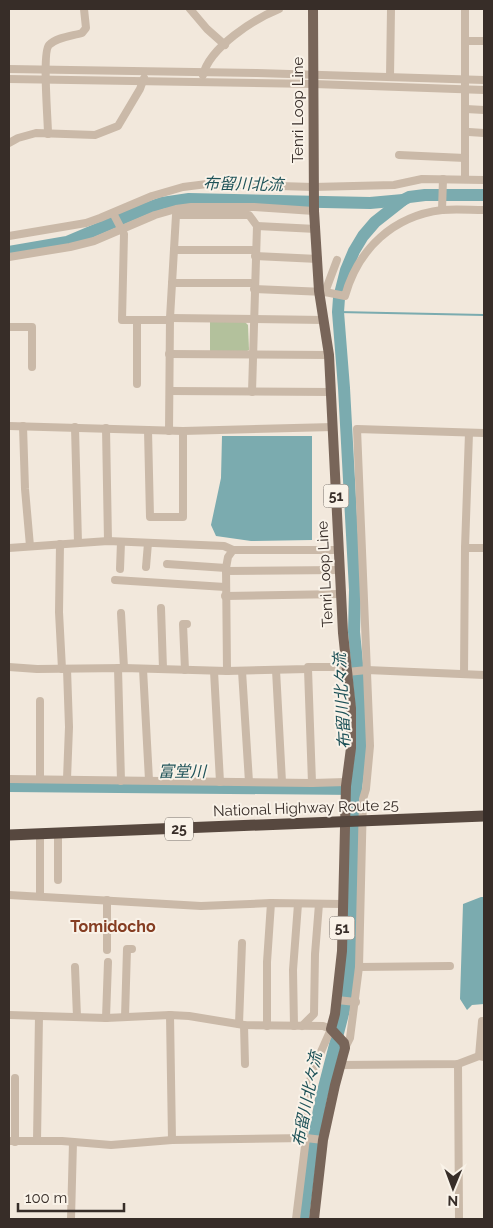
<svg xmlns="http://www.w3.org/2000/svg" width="493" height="1228" font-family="Raleway,'Noto Sans JP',sans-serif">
<rect width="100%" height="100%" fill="#f2e8dc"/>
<path fill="#b3c19c" d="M210,322H245L248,325L249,350L245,352H210Z"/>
<g fill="#7babaf">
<path d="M222,436H312V540L251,541L216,536L211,525L221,478Z"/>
<path d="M481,897H484V1004L472,1005L467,1010L460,999L463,904Z"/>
</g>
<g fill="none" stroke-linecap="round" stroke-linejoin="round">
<path stroke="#7babaf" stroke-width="2" d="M338,312L484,315"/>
<g stroke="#7babaf" stroke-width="12">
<path d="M9,252L67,242L145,209L162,203L189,199L370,203L403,200L409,197L425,195H484"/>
<path d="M9,786L356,789"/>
<path d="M303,1219L312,1147L321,1099L345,1006L350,968L356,789L361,752L362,713L354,632L355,590L344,388L338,312L339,298L346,270L354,251L363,236L375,222L403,200"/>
</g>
<g stroke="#cab9a8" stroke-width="8">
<path d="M190,9L207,29L225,45"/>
<path d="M465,9V179"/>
<path d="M465,41H484"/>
<path d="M9,69L257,73L484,80"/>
<path d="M203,75C210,47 254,19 279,9"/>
<path d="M390,77L391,9"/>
<path d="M9,79L314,84L484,90"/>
<path d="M466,109L484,110"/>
<path d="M469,132L484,133"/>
<path d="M48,134C48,120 42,52 49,45C57,37 72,36 82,33L86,28L84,9"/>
<path d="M9,143L18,138L36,133L95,135L118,126L140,89L144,78"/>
<path d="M399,155L465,158"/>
<path d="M442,210L443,179"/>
<path d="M113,213L124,234L122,320H170"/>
<path d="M257,226L316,229"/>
<path d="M9,236L86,223L100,218L152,196L183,187L207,184L313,187L394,185L422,179L484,180"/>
<path d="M174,250H256"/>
<path d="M255,256L318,259"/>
<path d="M9,257L70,247L94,241L155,215L176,209L191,207H254L314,211"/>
<path d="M172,283H254"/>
<path d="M254,289L325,292L345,296C358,249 393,216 442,210C456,209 470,210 484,210"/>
<path d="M325,292L337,260"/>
<path d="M170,318L324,320"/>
<path d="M137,320V384"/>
<path d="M9,327H32V367"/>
<path d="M169,354L329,355"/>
<path d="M170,391L331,392"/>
<path d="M9,426L183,431L333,427"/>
<path d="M23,426L25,489L30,546"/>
<path d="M75,427L78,543"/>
<path d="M106,428L108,541"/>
<path d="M148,430L150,517H183V431"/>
<path d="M169,431L170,318L176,215H249L257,226L252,392"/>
<path d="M60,544L59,612L62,669"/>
<path d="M9,548L108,541L224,546L233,550L228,557L226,568L227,671"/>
<path d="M465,548H484"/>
<path d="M233,550H338"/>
<path d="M167,564L226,568"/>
<path d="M146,567L148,543"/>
<path d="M120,569L121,542"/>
<path d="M226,571L339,570"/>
<path d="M115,580L225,587"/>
<path d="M225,596L341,594"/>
<path d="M161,608L163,669"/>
<path d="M121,613L124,668"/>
<path d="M9,667L37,669L124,668L227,671L308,669V667H346"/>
<path d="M118,668L121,781"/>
<path d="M143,669L149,780"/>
<path d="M308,669L312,783"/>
<path d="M185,670L183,624H187"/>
<path d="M276,670L282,782"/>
<path d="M214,671L220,782"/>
<path d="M242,671L249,782"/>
<path d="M347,672L367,670L484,675"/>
<path d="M464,674L465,548L469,433"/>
<path d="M40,778V701"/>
<path d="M9,779L312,783L346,782"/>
<path d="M67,779L69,727L67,669"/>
<path d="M58,880V833"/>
<path d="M9,895L201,906L271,903L343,904"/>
<path d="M40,896V834"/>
<path d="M107,950V900"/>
<path d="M75,967L77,1017"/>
<path d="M359,967L450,966"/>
<path d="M337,1000L356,1002"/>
<path d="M9,1015L106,1018L170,1015L189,1016L244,1025L323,1026L331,1029L312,1072L307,1096L303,1138"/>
<path d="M170,1015L172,1140"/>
<path d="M125,1017L127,949H132"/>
<path d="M106,1018L108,962"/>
<path d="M239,1024L242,943"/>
<path d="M244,1025L245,1064"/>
<path d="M267,1026V962L271,903"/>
<path d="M294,1026L293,970L298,904"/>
<path d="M302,1026L314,1014L315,954L319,904"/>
<path d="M345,1048L350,1038L359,967L363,799L366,789L370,746L357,429L484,433"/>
<path d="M479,1056L482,1021H484"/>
<path d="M458,1064L459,1219"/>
<path d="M341,1065L458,1064L479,1056L484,1057"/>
<path d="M15,1078V1142"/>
<path d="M9,1141H62L111,1145L172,1140L306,1138L323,1140"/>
<path d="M37,1141L39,1016"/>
<path d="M71,1219L73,1142"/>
<path d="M296,1219L306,1138"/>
</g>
<path stroke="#786559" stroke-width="10" d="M313,9L314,211L319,291L329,355L343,633L351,708V748L346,786L342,951L335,1014L331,1029L344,1043L345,1048L335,1085L323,1140L314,1219"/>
<path stroke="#57483f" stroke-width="11" d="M9,835L484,816"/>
</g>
<g text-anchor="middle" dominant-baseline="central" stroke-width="4" stroke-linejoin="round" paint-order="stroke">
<g fill="#f9f2e8" stroke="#716862" stroke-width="1">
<rect x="323.5" y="484.5" width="25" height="23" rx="4"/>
<rect x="165" y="817.5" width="28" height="23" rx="4"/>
<rect x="329.5" y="916.5" width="25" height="23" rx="4"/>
</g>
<g font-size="14" font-weight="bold" fill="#372d28">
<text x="336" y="496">51</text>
<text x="179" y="829">25</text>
<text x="342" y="928">51</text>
</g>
<g font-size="15" fill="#372d28" stroke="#f9f2e8">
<text transform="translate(298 110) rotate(-90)">Tenri Loop Line</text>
<text transform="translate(325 574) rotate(-93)">Tenri Loop Line</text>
<text transform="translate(306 808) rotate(-2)">National Highway Route 25</text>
</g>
<g font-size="16" font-style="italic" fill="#1e5258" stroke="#f9f2e8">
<text transform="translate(243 184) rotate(1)">布留川北流</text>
<text transform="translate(342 701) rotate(-93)">布留川北々流</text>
<text x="182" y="771">富堂川</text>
<text transform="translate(307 1099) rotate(-79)">布留川北々流</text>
</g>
<g font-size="16" font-weight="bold" fill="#853d22" stroke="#f9f2e8">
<text x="113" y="926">Tomidocho</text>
</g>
</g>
<rect width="493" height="1228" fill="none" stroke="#372d28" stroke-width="20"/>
<g transform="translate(453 1188) rotate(181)" stroke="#f9f2e8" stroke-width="4" paint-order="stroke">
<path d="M0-4L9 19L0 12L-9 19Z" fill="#372d28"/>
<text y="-8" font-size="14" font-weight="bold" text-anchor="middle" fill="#372d28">N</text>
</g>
<path d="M18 1203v8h106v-8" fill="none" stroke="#372d28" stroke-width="2.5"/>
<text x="25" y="1203" font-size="15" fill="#372d28" stroke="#f9f2e8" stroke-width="4" paint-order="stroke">100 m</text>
</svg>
